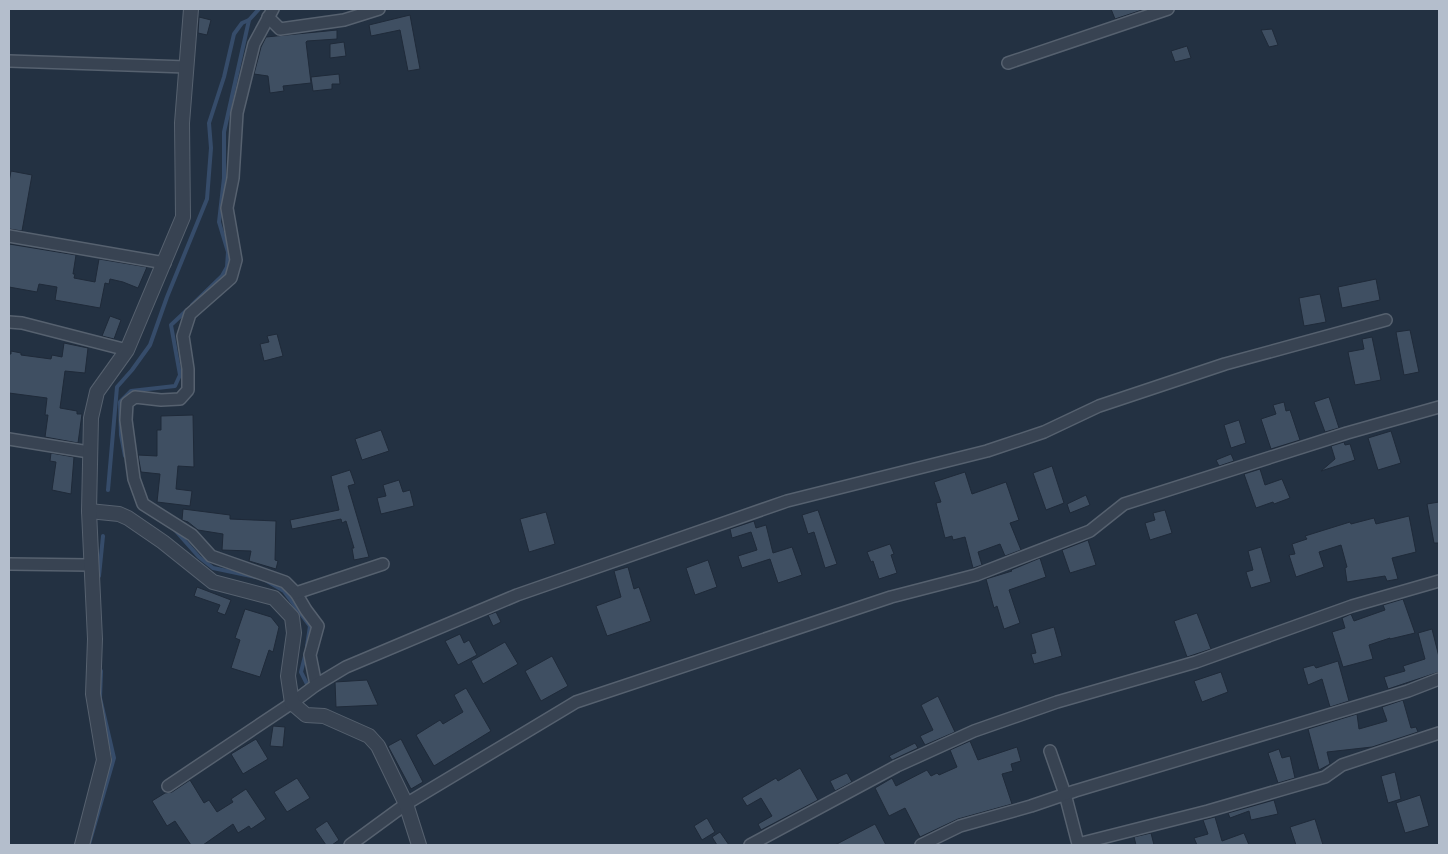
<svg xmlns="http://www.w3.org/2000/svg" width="1448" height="854" font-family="'Golos Text',sans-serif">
<rect width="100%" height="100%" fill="#233142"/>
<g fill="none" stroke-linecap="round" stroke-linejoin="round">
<g stroke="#364c6a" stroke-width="4">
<path d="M192,305L222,276L227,267L228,252L219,222L224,178V132L249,20L259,9"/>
<path d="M125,456L121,435L120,402L131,391L175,386L180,375L171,325L187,310"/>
<path d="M108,490L117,387L132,370L150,345L167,297L207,199L211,148L209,123L224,77L234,34L242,23L249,20"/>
<path d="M175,530L199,557L213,568L256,577"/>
<path d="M99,576L103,536"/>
<path d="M267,581L284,591L310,626L307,646"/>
<path d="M306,652L301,672L309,688"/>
<path d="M89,844L114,758L100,698L101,671"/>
</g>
</g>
<g fill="#3f4f62" stroke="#1f2a39">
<path d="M1111,9H1145L1115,19Z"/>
<path d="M410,15L420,69L408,71L400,30L371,36L369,25Z"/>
<path d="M199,17L211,20L207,35L198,33Z"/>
<path d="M1272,29L1278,45L1269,47L1261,30Z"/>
<path d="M337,30V39L307,41L306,42L311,83L283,86L284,91L270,93L268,76L254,74L261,47L266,37Z"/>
<path d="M344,42L346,56L330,58V44Z"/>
<path d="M1187,46L1191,58L1175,62L1171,51Z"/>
<path d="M339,74L340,84H332V89L313,91L311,77Z"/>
<path d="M11,171L32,175L22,231L9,229V182Z"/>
<path d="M9,244L76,255L73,274H75L74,278L95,282L99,259L147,267L138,288L123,282L110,279L109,284L105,283L100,308L55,300L57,287L39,284L37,292L9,287Z"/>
<path d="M1376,279L1380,300L1342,308L1338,287Z"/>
<path d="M1320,294L1326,322L1304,326L1299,298Z"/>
<path d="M110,316L121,320L114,339L102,336Z"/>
<path d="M1410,330L1419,372L1404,375L1396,332Z"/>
<path d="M277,334L283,356L264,361L260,344L269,342L267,336Z"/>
<path d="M1372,337L1381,380L1355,385L1348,352L1364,349L1362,339Z"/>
<path d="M64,343L88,348L85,373L65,371L60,408L77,411V414H82L78,443L45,437L48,415H45L47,398L9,393V354H11V351L21,353V355L51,359L52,355L62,357Z"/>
<path d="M1329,397L1339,428L1325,432L1314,402Z"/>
<path d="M1284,402L1286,411L1290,410L1300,440L1271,449L1261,419L1276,414L1273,405Z"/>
<path d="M193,415L194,467L178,466L176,489L192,491L190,506L157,502L160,474L141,472L138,455L157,456V430H161V416Z"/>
<path d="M1239,420L1246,443L1231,448L1224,425Z"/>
<path d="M381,430L389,451L362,460L355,439Z"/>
<path d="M1391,431L1401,463L1378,470L1368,438Z"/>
<path d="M1344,442L1345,445L1350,444L1355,460L1321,471L1335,459L1331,446Z"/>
<path d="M51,453L74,457L71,494L52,490L56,462L50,461Z"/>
<path d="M1231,454L1234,461L1219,466L1216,460Z"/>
<path d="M1052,466L1064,503L1046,510L1033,473Z"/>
<path d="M1260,469L1265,485L1282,479L1290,498L1274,504L1273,502L1256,508L1244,474Z"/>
<path d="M350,470L355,484L348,486L369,557L354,560L352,548H354L346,521L342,523L341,519L292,529L290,520L339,510L331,476Z"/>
<path d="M965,472L972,494L1006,482L1019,520L1010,523L1021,550L1005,556L1000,544L978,552L982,565L973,568L965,537L953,540L952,536L945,538L936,503L941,502L934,482Z"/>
<path d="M399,480L403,492L410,490L414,506L381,514L377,498L386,496L383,485Z"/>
<path d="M1086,495L1090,505L1070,513L1067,504Z"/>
<path d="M1439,502V543H1434L1427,504Z"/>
<path d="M183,509L230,515V519L276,521L275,560L278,561L276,569L249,561L251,551L222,550L223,534L198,530L188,522L182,520Z"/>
<path d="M818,510L837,564L825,568L814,532L808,534L802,515Z"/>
<path d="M1165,510L1172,533L1150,540L1145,523L1155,520L1153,513Z"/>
<path d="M546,512L555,544L529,552L520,519Z"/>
<path d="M1409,516L1416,552L1392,558L1398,579L1387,581L1385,576L1347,582L1345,568L1347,567L1341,545L1319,552L1324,567L1296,577L1289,555L1295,554L1292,544L1307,539L1305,536L1350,522L1351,524L1374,518L1376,524Z"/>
<path d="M754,521L756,528L766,525L773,553L792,547L802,575L778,583L770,559L742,568L738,556L757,550L751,532L732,538L730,529Z"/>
<path d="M1088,540L1096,565L1070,573L1062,550Z"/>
<path d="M890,544L894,554L891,555L897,573L879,579L873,561L871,562L867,552Z"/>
<path d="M1261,547L1271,582L1251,588L1246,572L1253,570L1248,551Z"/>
<path d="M1040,558L1046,577L1009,590L1020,623L1004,629L997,606L994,608L986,579L1012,571L1011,570Z"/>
<path d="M708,560L717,587L695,595L686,568Z"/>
<path d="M628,567L634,589L639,587L651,621L607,636L596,606L621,597L614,571Z"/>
<path d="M197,587L231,600L225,615L217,612L220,605L194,596Z"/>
<path d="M1403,599L1415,633L1390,639V638L1369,645L1373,659L1343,667L1332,632L1345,628L1342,618L1351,614L1354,621L1385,610L1383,605Z"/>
<path d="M245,609L271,617L279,627L273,652L269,650L260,677L231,668L240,640L235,638Z"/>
<path d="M496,612L501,622L493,626L488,615Z"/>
<path d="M1197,613L1211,649L1187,657L1174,621Z"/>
<path d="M1054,627L1062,656L1034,664L1031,654L1036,653L1031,634Z"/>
<path d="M1432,629L1439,657V672L1388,689L1384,677L1405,671L1403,666L1425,659L1418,633Z"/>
<path d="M460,634L464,643L469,640L477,655L458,665L445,641Z"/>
<path d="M505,642L518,664L483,684L471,661Z"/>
<path d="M552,656L568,686L541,701L525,671Z"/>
<path d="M1338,661L1349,701L1330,707L1322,679L1308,685L1303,668L1314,665L1316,668Z"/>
<path d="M1221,672L1228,692L1202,702L1194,681Z"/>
<path d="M367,680L378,705L336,707L335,682Z"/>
<path d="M466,688L491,731L434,766L416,735L440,720L443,724L463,712L454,695Z"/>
<path d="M938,696L955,732L925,745L920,736L933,730L921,705Z"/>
<path d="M1403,700L1411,728L1416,727L1418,732L1372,747L1327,752L1330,764L1319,770L1308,729L1357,714L1359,729L1387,721L1382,707Z"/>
<path d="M273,726L285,727L283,747L270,746Z"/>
<path d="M256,739L268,759L243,774L231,754Z"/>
<path d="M401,739L423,782L411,789L388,746Z"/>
<path d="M970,741L978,760L1017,747L1021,761L1011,764L1013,771L1002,774L1012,804L958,819L920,837L905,808L889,816L875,788L892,778L896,786L927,770L931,776L937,773L939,775L957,767L950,750Z"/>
<path d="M915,743L918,748L892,760L889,756Z"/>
<path d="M1279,749L1282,758L1290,756L1295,778L1278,783L1268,753Z"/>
<path d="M800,768L818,800L761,830L758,824L772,816L761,798L747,806L742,798L776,778L778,781Z"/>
<path d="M1395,772L1401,799L1388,803L1381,776Z"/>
<path d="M847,773L852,782L835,791L830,781Z"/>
<path d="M297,778L310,798L287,812L274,792Z"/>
<path d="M190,780L204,803L209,800L217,812L233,802L231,799L246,789L266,819L251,829L249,826L238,833L233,824L203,845H191L175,821L167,826L152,801L165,793L172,792Z"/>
<path d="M1420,795L1429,826L1405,833L1396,803Z"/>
<path d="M1274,800L1278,814L1251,820L1249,811L1230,818L1228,813Z"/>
<path d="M1215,817L1222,841L1244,833L1249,845H1197L1194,838L1208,834L1203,820Z"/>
<path d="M707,818L715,832L702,840L694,826Z"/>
<path d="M1315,819L1323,845H1296L1290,827Z"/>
<path d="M327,821L339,840L332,845H326L315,829Z"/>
<path d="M875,824L886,845H835Z"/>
<path d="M720,832L729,845H717L712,837Z"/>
<path d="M1151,833L1154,845H1136L1134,837Z"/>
</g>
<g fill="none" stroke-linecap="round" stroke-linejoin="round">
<defs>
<g id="minor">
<path d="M273,9L254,44L237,113L233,178L227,208L236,260L231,278L190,314L183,336L188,369V390L180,399L161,400L135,397L127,403L126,420L134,479L143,504L192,535L211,556L285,582L296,593L306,610L318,626L310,655L316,685"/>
<path d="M268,17L280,29L344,20L379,9"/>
<path d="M9,61L187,67"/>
<path d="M1008,63L1168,9"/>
<path d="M9,236L165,263"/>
<path d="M9,322L22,323L127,350"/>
<path d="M9,439L89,452"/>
<path d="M9,564L90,565"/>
<path d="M296,593L383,564"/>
<path d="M1050,751L1065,794L1078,844L1208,811L1325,777L1342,765L1439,733"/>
<path d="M168,786L292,703L316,685L346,667L517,595L787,501L987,451L1044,432L1099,406L1225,364L1386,320"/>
<path d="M350,845L406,804L576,702L891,597L976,575L1090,531L1124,504L1347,433L1439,407"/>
<path d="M750,845L897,766L974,731L1057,702L1196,662L1352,606L1439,581"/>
<path d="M921,845L960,826L1031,806L1075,791L1408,691L1439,679"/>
</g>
<g id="tertiary">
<path d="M89,511L119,514L128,518L163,542L213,582L274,598L292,617L294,633L288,676L292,703L306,715L324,716L369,736L378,746L406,804L419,845"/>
<path d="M82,845L104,760L93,694L95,639L89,511L91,418L97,392L127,350L183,217L182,123L191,9"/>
</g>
</defs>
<use href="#minor" stroke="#56616f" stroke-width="14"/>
<use href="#tertiary" stroke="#56616f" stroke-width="16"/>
<use href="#minor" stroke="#384352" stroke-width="11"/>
<use href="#tertiary" stroke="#384352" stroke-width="14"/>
</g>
<rect width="1448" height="854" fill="none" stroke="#b4becc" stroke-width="20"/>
</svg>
